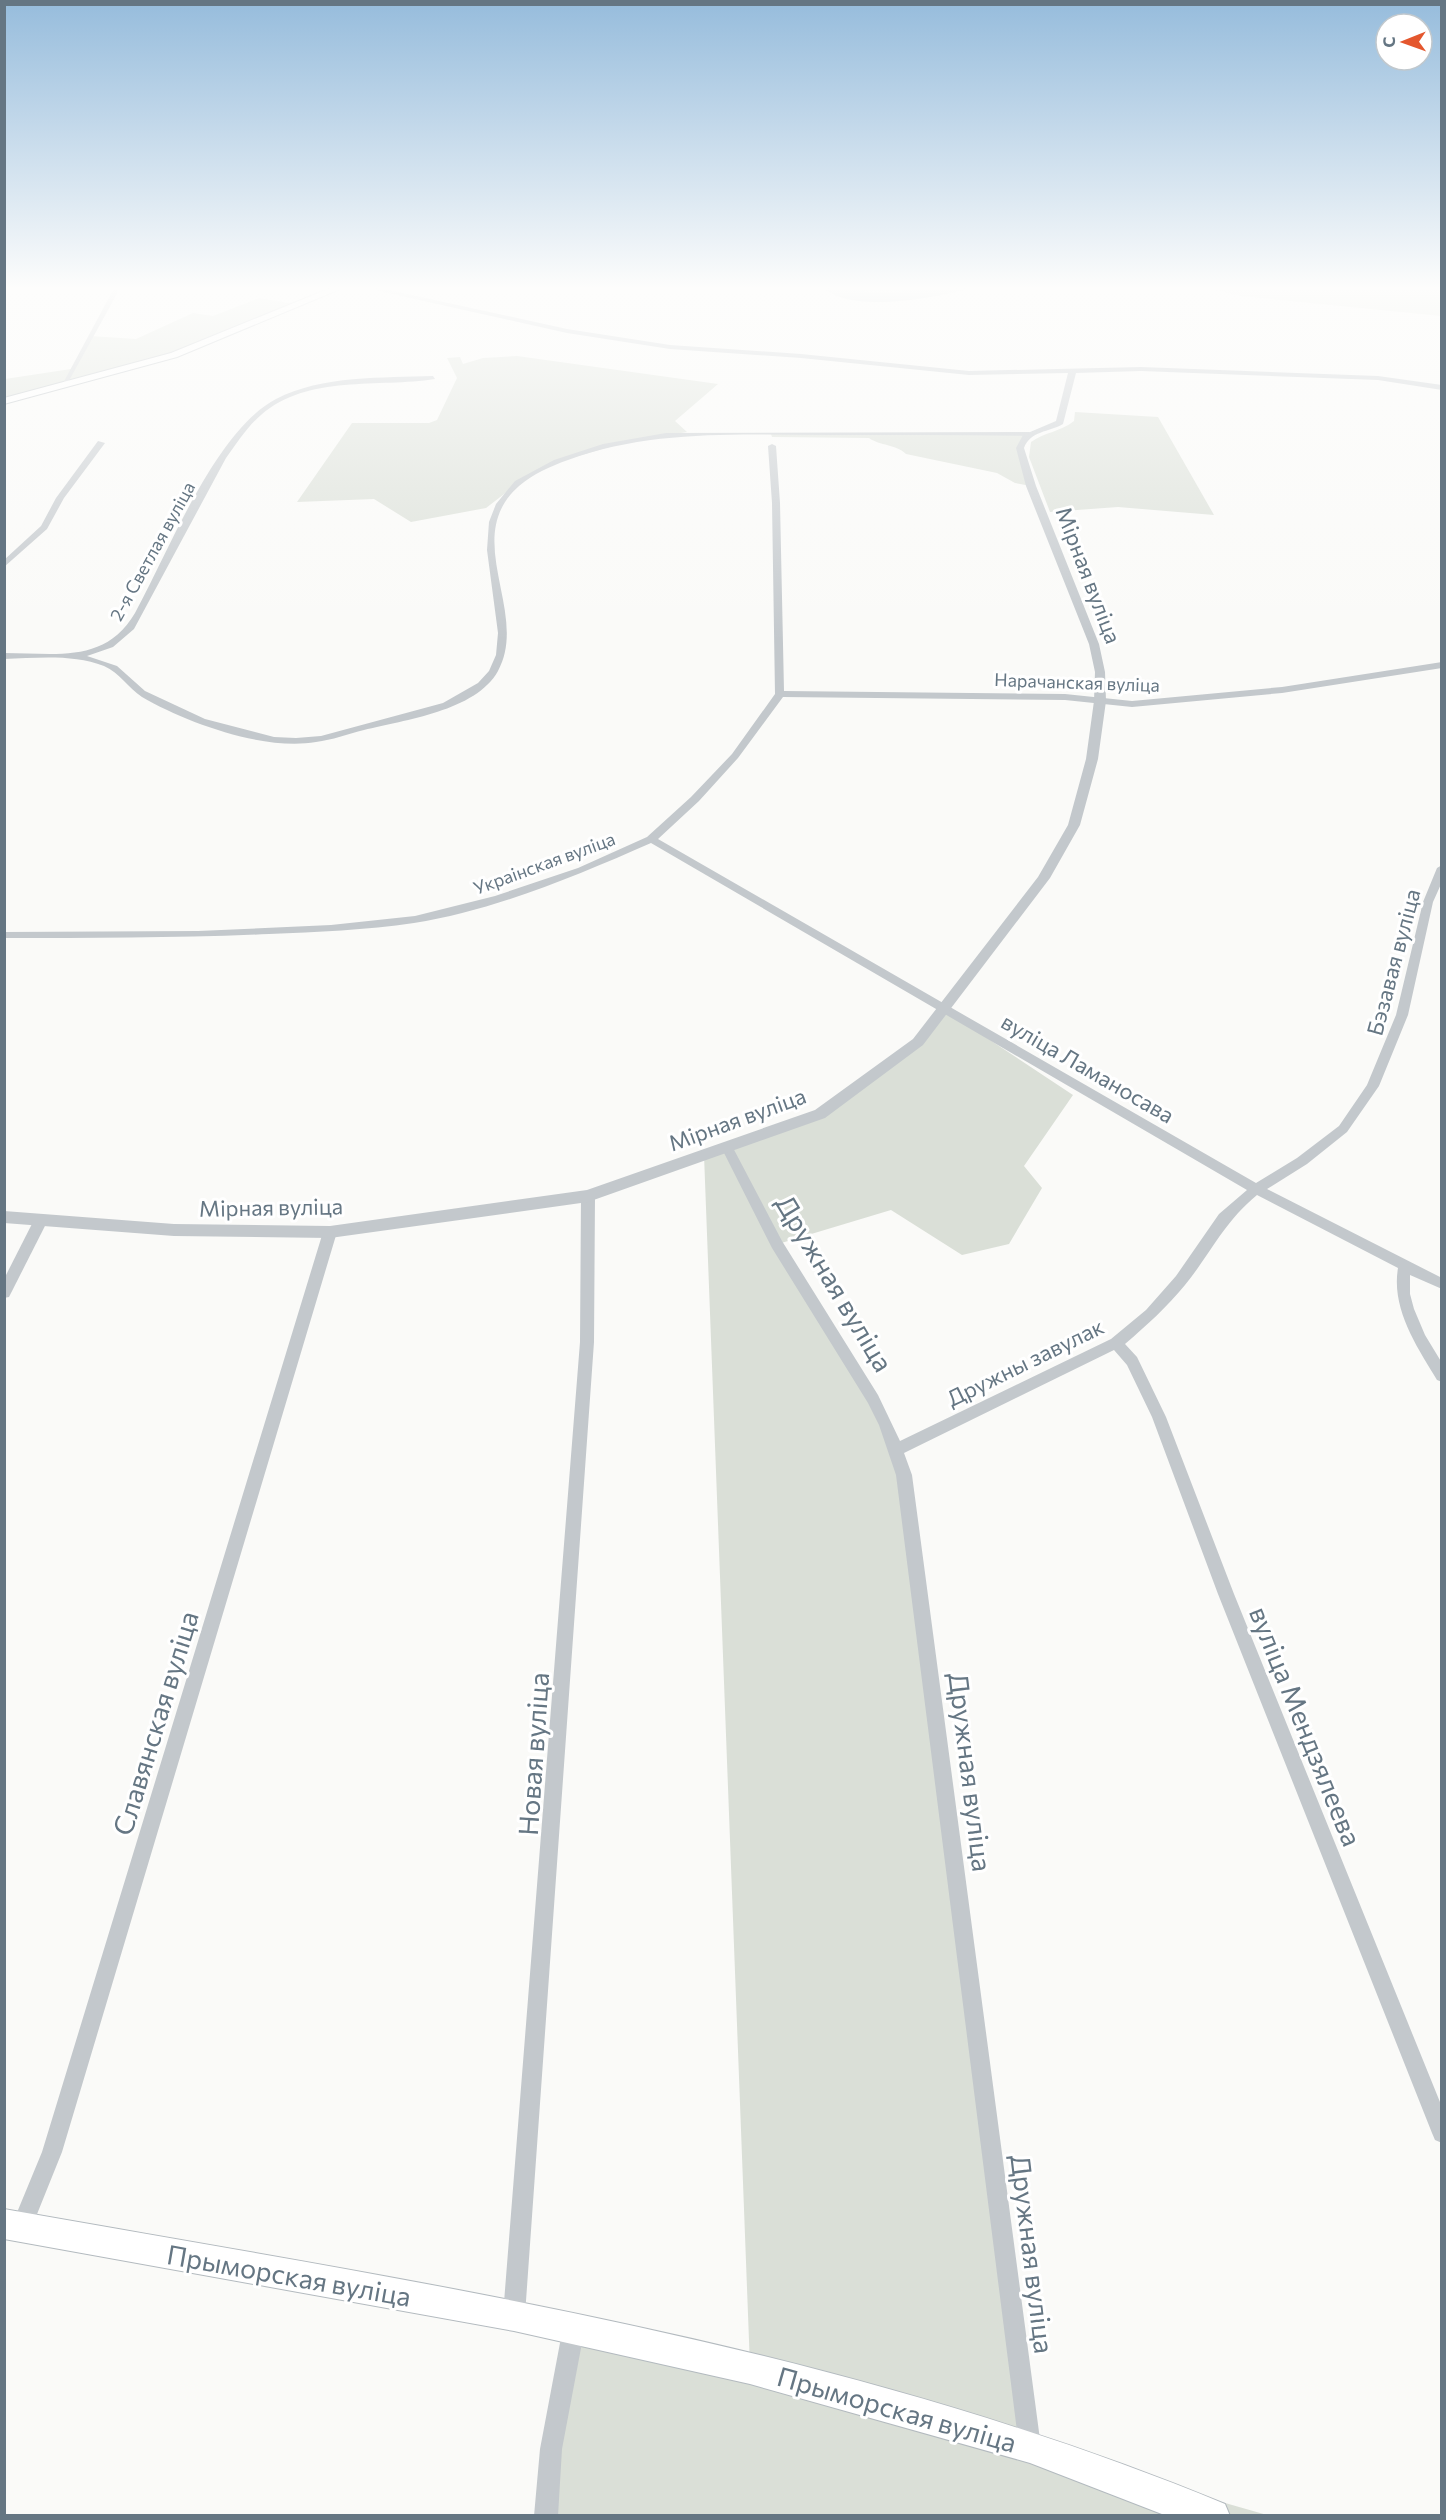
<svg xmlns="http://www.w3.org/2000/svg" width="1446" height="2520" font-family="Commissioner,sans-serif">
<rect width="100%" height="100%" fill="#fafaf8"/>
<g fill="#dadfd7">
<path d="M830,287H934L930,290L932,292C901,297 859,303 830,287Z"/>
<path d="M1203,287H1441V316L1241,296Z"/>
<path d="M259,298L301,305L200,346L5,401V379L71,369L90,336L136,339L193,313L213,316Z"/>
<path d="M517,356L718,384L675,421L687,432L623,443L554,463L525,478L486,508L411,522L374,499L297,502L352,423H429L437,420L457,378L447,358L460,357L463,364L483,358Z"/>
<path d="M1075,412L1158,417L1214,515L1118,507L1050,512L1029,457L1031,442C1045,432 1060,432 1074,421Z"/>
<path d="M771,434H1029L1021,442L1031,486L1015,483L997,473L906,454C896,444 880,446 869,438L772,437Z"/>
<path d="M943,1009L1073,1095L1024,1166L1042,1188L1009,1244L962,1255L891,1210L778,1244L896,1450L1030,2447L1267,2515L546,2516L574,2327L750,2367L704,1155L820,1114L918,1042Z"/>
</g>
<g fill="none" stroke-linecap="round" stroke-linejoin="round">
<path fill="#bbc7cb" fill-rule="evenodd" d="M823,287L877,293L967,287L965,290C932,298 849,314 823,287Z"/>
<defs>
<g id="secondary">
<path d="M333,287H345L177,357L4,404V398L171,353Z"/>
<path d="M4,2209C416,2282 836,2343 1225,2504L1230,2516H1167L1030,2463L750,2384L514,2331L4,2239Z"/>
</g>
</defs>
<use href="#secondary" stroke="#b3babf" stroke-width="2"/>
<g fill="#c3c8cc" fill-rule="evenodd">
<path d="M115,290L118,292L66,386L61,387L112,292Z"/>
<path d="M433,376L435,379C379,388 308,374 261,415C247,427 237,443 226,458L134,629L113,647L87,656L117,666L145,691L205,719L274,737L296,738L321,736L443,703L478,683L489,671L496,655L498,633L487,550L489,522L496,504L515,481L554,460L603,444L666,433L1029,432L1033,434L1029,436C962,435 895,435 829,435C741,435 652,429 568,460C551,466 533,474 519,486C460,538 530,612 498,671C476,711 404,720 364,730C348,734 332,740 316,742C264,751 187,723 142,697C128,688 120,673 104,666C73,654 37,658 4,659V653C56,653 105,664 135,613C168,553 215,431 276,399C322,375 383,378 433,376Z"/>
<path d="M98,441L105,443L64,498L47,529L4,567V560L41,526L56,498Z"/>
<path d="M772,444L776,446L780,503L784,691L1065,694L1132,701L1282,687L1442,662V668L1282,693L1132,707L1065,700L783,697L738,758L699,801L658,839L1256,1183L1297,1158L1339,1126L1367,1085L1396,1015L1423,902L1437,868L1442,865V882L1433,902L1408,1015L1379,1086L1347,1132L1307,1164L1267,1189L1442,1278V1289L1410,1275V1294L1414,1309L1425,1335L1442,1363V1382L1437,1380C1417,1347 1391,1309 1398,1268L1257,1195C1224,1222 1211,1253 1185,1285C1167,1307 1147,1325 1125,1344L1137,1357L1166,1417L1234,1594L1442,2107V2143L1435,2140L1432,2133L1218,1594L1152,1417L1127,1365L1114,1350L904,1453L912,1475L1041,2447L1038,2455L1030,2458L1022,2455L1019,2447L896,1475L879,1425L868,1403L772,1248L721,1147L727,1142L731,1144L782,1241L878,1395L900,1441L1111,1339L1146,1310L1176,1276L1219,1214L1247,1190L651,843C576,876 495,910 414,923C366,930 317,932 269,934C181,938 93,938 4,938V932L198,931L331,925L415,916L495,896L578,868L647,837L691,797L732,754L775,694L772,503L768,446Z"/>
<path d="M588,1191L595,1196L594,1342L525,2315L522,2323L514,2326L506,2323L503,2315L580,1342L581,1196Z"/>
<path d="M41,1215L48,1220L9,1297L4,1298V1279L36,1216Z"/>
<path d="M330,1227L337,1232L62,2152L29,2234L22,2238L15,2234L11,2227L42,2152L323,1232Z"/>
<path d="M574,2316L582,2319L585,2327L562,2449L558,2516H534L540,2449L563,2327L566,2319Z"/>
</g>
<path fill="#c3c8cc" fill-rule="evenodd" d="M361,287H375L567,329L670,345L801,354L969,371L1141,367L1378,376L1442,385V390L1378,380L1141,371L1076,373L1063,424C1049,432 1030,431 1024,448L1036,486L1099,644L1105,672L1106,701L1098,759L1080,825L1050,878L923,1045L825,1118L588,1202L330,1238L174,1236L4,1223V1211L174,1224L330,1226L587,1190L815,1110L913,1039L1038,877L1068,825L1086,759L1094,701L1095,672L1089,644L1026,486L1016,448L1023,435L1056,421L1068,373L969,375L801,358L670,349L567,333Z"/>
<use href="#secondary" fill="#fff" fill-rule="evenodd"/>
</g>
<linearGradient id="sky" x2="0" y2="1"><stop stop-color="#96bcdc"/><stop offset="0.45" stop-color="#fdfdfc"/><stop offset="1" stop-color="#fdfdfc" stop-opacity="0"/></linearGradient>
<rect width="1446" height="640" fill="url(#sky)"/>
<g text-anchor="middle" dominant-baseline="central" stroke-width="6" stroke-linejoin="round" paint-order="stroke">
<g font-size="18" fill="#657683" stroke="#fff">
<text transform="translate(152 551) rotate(-61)">2-я Светлая вуліца</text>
<text transform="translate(1077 682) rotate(2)">Нарачанская вуліца</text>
<text transform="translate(544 863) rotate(-20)">Украінская вуліца</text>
</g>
<g font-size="22" fill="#657683" stroke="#fff">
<text transform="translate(1089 575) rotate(69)">Мірная вуліца</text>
<text transform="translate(1393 962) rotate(-75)">Бэзавая вуліца</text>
<text transform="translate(1088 1068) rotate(30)">вуліца Ламаносава</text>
<text transform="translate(737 1119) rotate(-20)">Мірная вуліца</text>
<text transform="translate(271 1207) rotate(-1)">Мірная вуліца</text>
<text transform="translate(1025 1362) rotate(-26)">Дружны завулак</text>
</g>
<g font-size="27" fill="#657683" stroke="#fff">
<text transform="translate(835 1283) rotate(59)">Дружная вуліца</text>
<text transform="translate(155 1723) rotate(-73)">Славянская вуліца</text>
<text transform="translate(1306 1726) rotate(68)">вуліца Мендзялеева</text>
<text transform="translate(533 1754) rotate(-86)">Новая вуліца</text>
<text transform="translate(971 1772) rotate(83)">Дружная вуліца</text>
<text transform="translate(1033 2254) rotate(83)">Дружная вуліца</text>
<text transform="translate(289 2275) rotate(10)">Прыморская вуліца</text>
<text transform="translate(897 2409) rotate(16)">Прыморская вуліца</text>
</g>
</g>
<rect width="1446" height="2520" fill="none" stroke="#657683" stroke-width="12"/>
<g transform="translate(1404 42) rotate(269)"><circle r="28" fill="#ffffff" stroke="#c1c8cd" stroke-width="1.5"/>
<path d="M0-4.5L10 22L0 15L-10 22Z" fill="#e4572e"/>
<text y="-9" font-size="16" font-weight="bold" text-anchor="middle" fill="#657683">С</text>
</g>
</svg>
